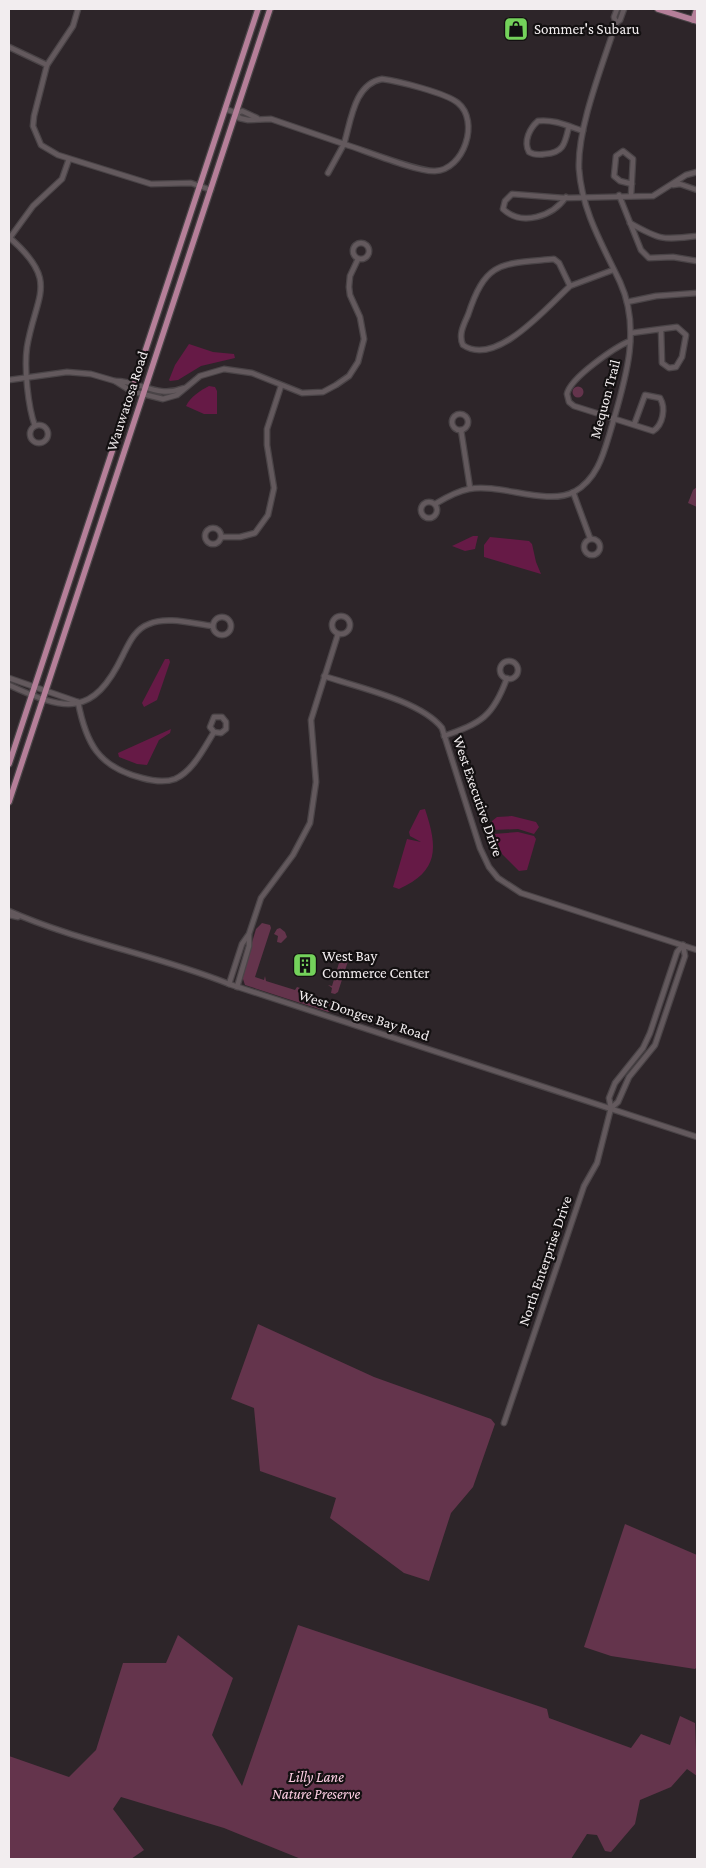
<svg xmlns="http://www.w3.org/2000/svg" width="706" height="1868" font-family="'Crimson Pro',serif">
<rect width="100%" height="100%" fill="#2d2529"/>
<g fill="#64344c">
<circle cx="578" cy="392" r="5.5"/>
<path d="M697,487V507L688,503L693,490Z"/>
<path d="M262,923L270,925L271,928L255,977L264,980L265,976L266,981L295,990L297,987L300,988L299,991L331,1002L334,1000L331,1011L328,1012L245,985L242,976L256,929Z"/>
<path d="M280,928L285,932L287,937L281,943L277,942L278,936L274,934L277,929Z"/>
<path d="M346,953L349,958L338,992L335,994L331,993L332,988L328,985L332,986L339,963L343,961V955Z"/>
<path d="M258,1324L374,1377L491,1419L495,1424L473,1487L451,1513L429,1581L404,1573L330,1518L336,1498L260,1471L254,1408L231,1399Z"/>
<path d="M625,1524L697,1555V1667L695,1669L611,1656L584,1647Z"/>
<path d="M298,1625L547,1709L549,1718L631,1748L641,1734L670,1745L680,1716L695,1723L697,1776L687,1769L671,1787L640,1800L635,1824L611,1852L605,1851L597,1835L587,1834L571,1859H301L224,1828L121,1797L113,1809L144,1850L131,1859H9V1756L69,1777L96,1750L123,1663H166L178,1635L233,1678L212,1735L242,1786Z"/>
</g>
<g fill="#661a46">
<path d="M189,344L213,352L234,354L235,358L201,366L178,380L170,381L169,380L175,365Z"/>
<path d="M209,386L215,387L217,391V414H204L186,406C190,397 201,390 209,386Z"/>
<path d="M473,536H478L475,549L465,551L452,546Z"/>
<path d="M490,537L529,541L532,544L536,562L541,574L484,557V545Z"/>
<path d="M165,659H169L170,662L157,700L144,707L142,703Z"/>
<path d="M171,729L170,733L159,740L147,765L137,764L119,757L118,753Z"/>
<path d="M425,809C438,848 439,871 399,889L393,887L407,839L421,842L410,836L409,832L420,810Z"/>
<path d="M512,816L536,822L539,827L534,834L518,829L493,830L492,821L497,817Z"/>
<path d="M518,832L534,836L536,839L527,870L519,871L502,854L493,834Z"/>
</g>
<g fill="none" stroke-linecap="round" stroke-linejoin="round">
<defs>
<g id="minor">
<path d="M78,9L73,26L47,65L34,116L33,126L41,145L58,155L151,184L191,183L211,190"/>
<path d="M616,23L620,20L624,9"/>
<path d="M9,47L47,65"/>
<path d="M382,79C398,81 446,93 458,103C480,121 464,170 435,171C417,172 364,150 344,144C351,121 354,84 382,79Z"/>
<path d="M225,109L237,113L239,118L248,120L271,119L344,144L328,173"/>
<path d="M237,113L242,111L257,118"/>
<path d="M569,126C565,143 564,153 545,154C539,155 534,155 529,152C523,141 530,128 538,121C554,119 568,126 583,131"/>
<path d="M673,185L680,184L697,190"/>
<path d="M619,195L641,250L649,258L673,257L697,261"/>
<path d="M631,196L633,159L623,151L616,156L614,176L620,181L632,184"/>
<path d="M566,197C553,216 522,227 503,209L505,201L512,194L564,198L653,196L686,175L697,172"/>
<path d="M630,223C660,240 662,240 697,236"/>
<path d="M10,238C60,282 36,294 27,347C24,368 28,407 35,426"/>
<path d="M9,239L33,206L62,179L69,159"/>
<circle cx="361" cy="251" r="8"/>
<path d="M570,286C548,306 496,368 463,345C458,335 464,324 468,315C486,260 501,264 554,259L559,263L570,286L613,270"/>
<path d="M627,302L656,296L697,293"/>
<path d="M631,333L661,329L662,363L669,368L676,367L682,357L686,335L677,327L661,329"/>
<path d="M630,341C615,347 570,378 567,394L569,402L574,406L653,431C663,425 666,408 660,398L645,395L634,425"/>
<path d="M9,380L67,372L91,374L115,381"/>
<path d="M184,388C156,399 142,381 115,381L131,391L163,399L177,395L200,376L224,369L252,373L302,393L323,392L336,385L349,376L358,362L364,339L360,317L350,295L349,287L350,276L358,259"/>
<circle cx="460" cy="422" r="8"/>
<circle cx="39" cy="434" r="9"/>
<path d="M461,430L470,488"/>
<path d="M573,492L590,538"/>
<circle cx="429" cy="510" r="8"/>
<path d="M435,504C445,498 457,491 469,489C500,483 546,506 574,492C598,479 604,452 611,429C625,381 642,330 620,282C602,244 582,211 579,169C577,128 603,64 616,23L614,17L617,9"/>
<circle cx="213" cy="536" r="8"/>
<path d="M222,537H240L255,533L268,515L274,488L267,445V429L281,386"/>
<circle cx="592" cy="547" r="8"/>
<circle cx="341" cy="625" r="9"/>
<circle cx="222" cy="626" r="9"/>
<circle cx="509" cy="670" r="9"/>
<path d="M324,676C357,687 421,701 442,728L480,848L489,867L498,878L521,893L697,950"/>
<path d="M9,678L78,702"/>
<path d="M9,685C65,711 93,718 123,655C129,643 135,629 149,624C167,616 194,624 213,626"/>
<path d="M78,702C86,743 98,767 142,778C153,781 164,783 175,779C193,771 204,748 214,732L221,733L226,729V722L222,717H214L210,727L214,732"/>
<path d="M444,736C481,723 493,717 507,678"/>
<path d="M9,911C79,942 157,955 229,984L697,1137"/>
<path d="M9,915L18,917"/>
<path d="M229,984L242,944L249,934L261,898L293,855L310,823L316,782L311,720L338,634"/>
<path d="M237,987L249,946V935"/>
<path d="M611,1108L618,1102L629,1077L655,1045L685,956L683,945"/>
<path d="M504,1423L584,1186L597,1163L611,1108L609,1098L615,1083L643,1048L650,1033L677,952L683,945"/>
</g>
<g id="major">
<path d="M658,9L697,21"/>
<path d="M693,20L697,9"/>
<path d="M9,764L258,9"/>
<path d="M9,802L270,9"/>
</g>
</defs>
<use href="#minor" stroke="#4a4447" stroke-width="7"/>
<use href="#major" stroke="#4a4447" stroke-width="8"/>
<use href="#minor" stroke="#63595d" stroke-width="4.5"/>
<use href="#major" stroke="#b57f99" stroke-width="5.5"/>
</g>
<defs>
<symbol id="shop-square" viewBox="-11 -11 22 22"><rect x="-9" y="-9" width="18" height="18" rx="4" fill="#74d25b" stroke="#131011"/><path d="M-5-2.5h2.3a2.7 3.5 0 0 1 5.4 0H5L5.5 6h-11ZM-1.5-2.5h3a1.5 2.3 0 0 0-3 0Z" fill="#111"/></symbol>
<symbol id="building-square" viewBox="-11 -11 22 22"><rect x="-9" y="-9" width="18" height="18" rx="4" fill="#74d25b" stroke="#131011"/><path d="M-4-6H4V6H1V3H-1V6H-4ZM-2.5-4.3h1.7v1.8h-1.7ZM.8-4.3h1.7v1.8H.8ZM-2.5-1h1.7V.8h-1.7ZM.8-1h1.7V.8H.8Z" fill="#111"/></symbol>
</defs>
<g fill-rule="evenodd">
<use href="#shop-square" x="502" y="15" width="28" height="28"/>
<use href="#building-square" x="291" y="951" width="28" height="28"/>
</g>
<g text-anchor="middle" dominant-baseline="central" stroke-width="4.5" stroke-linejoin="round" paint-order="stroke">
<g font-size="15" fill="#f2edef" stroke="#131011" text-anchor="start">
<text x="534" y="29">Sommer's Subaru</text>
<text x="322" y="956">West Bay<tspan x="322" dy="17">Commerce Center</tspan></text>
</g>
<g font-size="15" fill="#f2edef" stroke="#131011">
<text transform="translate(605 399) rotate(-75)">Mequon Trail</text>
<text transform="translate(127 401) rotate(-72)">Wauwatosa Road</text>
<text transform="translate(478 796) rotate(71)">West Executive Drive</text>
<text transform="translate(364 1015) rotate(18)">West Donges Bay Road</text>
<text transform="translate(545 1261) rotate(-71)">North Enterprise Drive</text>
</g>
<g font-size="15" font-style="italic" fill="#fecfe4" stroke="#131011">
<text x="316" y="1777">Lilly Lane<tspan x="316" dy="17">Nature Preserve</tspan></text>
</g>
</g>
<rect width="706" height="1868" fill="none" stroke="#f2edef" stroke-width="20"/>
</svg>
